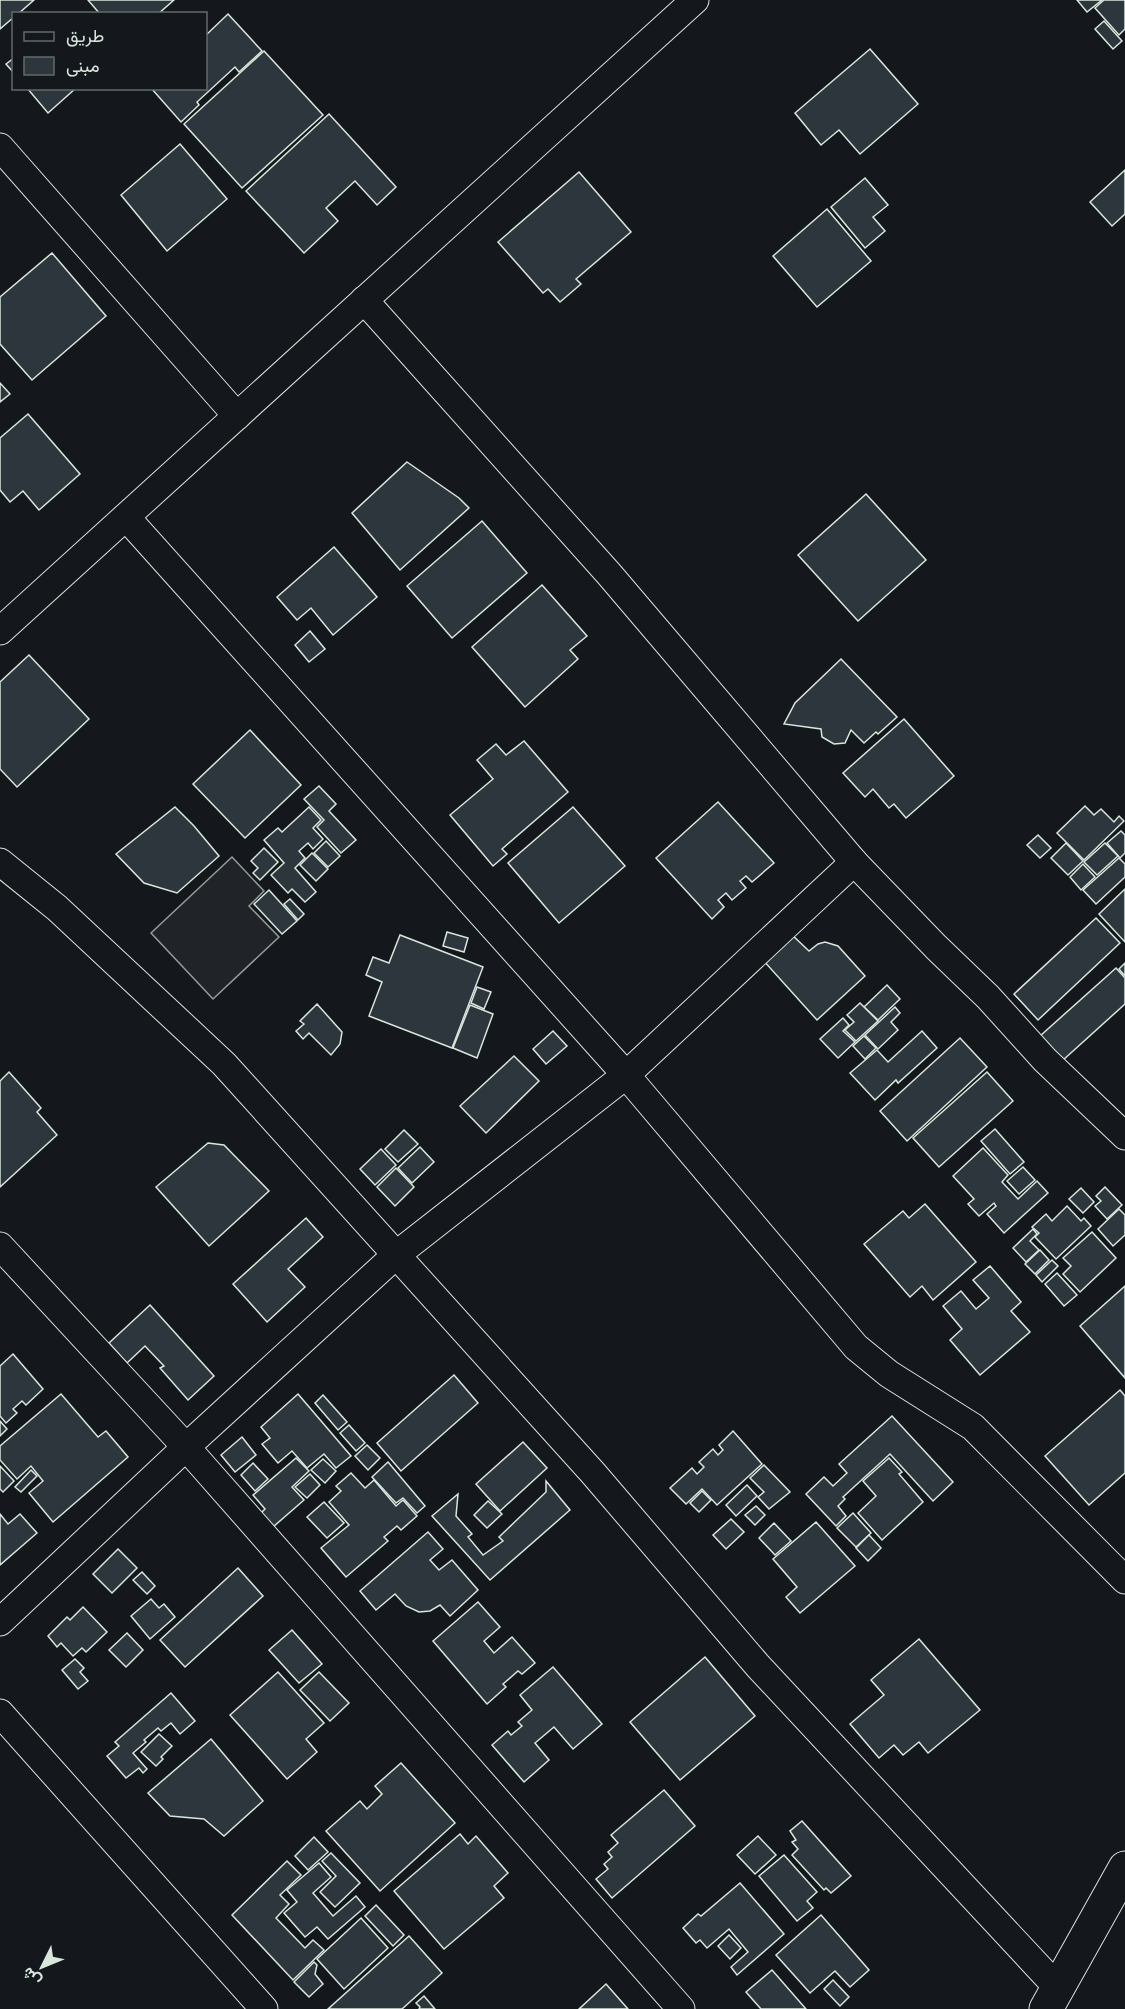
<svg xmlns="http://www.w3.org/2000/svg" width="1125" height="2009" font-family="'Alegreya Sans',Vazirmatn,sans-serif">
<rect width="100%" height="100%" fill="#14181c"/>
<path fill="#202428" stroke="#939e99" stroke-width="1.5" d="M232,857L264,891L249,906L279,937L213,999L151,933Z"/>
<g fill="#2c363c" stroke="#d8e6dc" stroke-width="1.5">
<path d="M0,0H34L18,14H14V17L0,29Z"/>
<path d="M88,0H174L158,14H100Z"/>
<path d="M1077,0H1102L1087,12Z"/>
<path d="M1104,0H1125V29L1119,35L1095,8Z"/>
<path d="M228,14L262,51L239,72L235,67L197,102L199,105L181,122L151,88H206V35Z"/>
<path d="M1104,21L1122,41L1113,49L1095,29Z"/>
<path d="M870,49L918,104L860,154L839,130L821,145L795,113Z"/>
<path d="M264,51L323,115L242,188L184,124Z"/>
<path d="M14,58V73L6,64Z"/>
<path d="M27,88H76L48,113Z"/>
<path d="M329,114L396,187L377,205L355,181L326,208L338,221L304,253L246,191Z"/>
<path d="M180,144L227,199L167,251L121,195Z"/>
<path d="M1125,170V214L1112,226L1090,202Z"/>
<path d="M579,172L631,232L576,279L581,284L560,302L548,289L543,293L498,242Z"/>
<path d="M865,178L888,205L873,217L885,231L865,248L831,207Z"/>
<path d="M827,209L871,261L817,307L773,256Z"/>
<path d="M52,253L106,316L32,380L0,344V297Z"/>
<path d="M0,383L10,394L0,402Z"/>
<path d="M28,414L80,474L39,510L23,491L10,502L0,490V438Z"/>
<path d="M407,462L459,498L469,508L400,570L352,513Z"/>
<path d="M866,494L926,560L858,621L798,555Z"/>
<path d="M482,521L527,573L452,638L407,586Z"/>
<path d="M334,547L377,597L333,635L311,608L297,620L277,597Z"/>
<path d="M542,585L587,636L570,650L578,659L525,707L472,647Z"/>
<path d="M310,631L325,649L309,662L295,645Z"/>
<path d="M29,655L89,719L17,787L0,769V682Z"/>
<path d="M841,659L897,717L878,734L876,732L864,743L851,730L845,743L834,744L822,737L821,729L784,724L795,703Z"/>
<path d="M904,719L954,776L906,818L894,804L889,808L873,789L865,797L843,773Z"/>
<path d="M250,730L301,785L245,838L193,784Z"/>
<path d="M524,741L568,792L502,849L507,854L493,866L450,815L493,779L477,760L496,744L506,755Z"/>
<path d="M319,786L336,804L329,811L356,840L341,853L317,827L324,820L304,799Z"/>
<path d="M718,802L774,863L752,882L746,876L740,881L746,888L732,900L726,893L718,900L724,907L712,919L656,858Z"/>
<path d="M1085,806L1094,815L1101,809L1114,822L1119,816L1124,821L1084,860L1057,833Z"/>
<path d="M175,807L194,826L219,856L177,893L144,883L116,854Z"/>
<path d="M309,807L321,820L313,828L323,839L313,849L308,843L299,851L305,858L295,868L316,892L305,902L292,889L288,893L271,875L284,863L264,840L278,828L282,832Z"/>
<path d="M573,807L625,866L559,923L508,863Z"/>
<path d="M1121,831L1125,835V853L1120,858L1107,843Z"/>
<path d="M1038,835L1051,848L1040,858L1027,845Z"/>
<path d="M326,841L340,856L328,867L314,853Z"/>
<path d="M1066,843L1083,861L1068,875L1051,858Z"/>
<path d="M1105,843L1118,856L1097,875L1084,862Z"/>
<path d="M264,848L278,862L260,880L253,873L258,868L251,861Z"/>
<path d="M312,853L328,869L316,881L300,865Z"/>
<path d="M1119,858L1125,864V877L1096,904L1083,890Z"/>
<path d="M1083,864L1095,877L1081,890L1070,877Z"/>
<path d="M1125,889V942L1099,914Z"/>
<path d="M269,890L297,921L282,934L254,904Z"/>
<path d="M290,899L304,914L298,920L284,904Z"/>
<path d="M1096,918L1120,943L1038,1020L1014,994Z"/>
<path d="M447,932L468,938L464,952L443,946Z"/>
<path d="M790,933L809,951L818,944L825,942L838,946L865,976L817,1020L762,959Z"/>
<path d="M400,935L483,967L452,1048L369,1016L382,982L366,975L373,957L389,963Z"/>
<path d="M1125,963V976L1119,969Z"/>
<path d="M1116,968L1125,978V1004L1062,1061L1040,1036Z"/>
<path d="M887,985L900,999L878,1020L864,1007Z"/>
<path d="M477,987L491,992L484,1009L471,1003Z"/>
<path d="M860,1003L878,1021L856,1041L845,1030L854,1022L847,1015Z"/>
<path d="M317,1004L342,1032L340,1044L331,1055L309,1033L303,1039L296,1031L304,1024L300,1021Z"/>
<path d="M470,1005L493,1014L477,1058L453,1048Z"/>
<path d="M895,1007L900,1013L891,1022L898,1030L878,1049L865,1035Z"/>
<path d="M843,1018L849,1025L843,1031L855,1042L838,1058L820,1039Z"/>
<path d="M553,1031L567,1046L546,1064L533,1049Z"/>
<path d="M922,1031L937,1048L898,1083L896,1080L875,1100L850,1073L877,1050L888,1062Z"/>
<path d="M864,1036L876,1048L865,1059L853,1046Z"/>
<path d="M960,1038L987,1067L907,1141L880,1111Z"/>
<path d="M514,1056L539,1081L486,1133L460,1106Z"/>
<path d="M9,1072L41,1108L37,1112L57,1135L0,1187V1081Z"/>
<path d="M987,1072L1013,1101L939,1167L913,1138Z"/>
<path d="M995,1129L1024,1162L1010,1174L981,1141Z"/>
<path d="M404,1130L418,1144L398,1162L385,1149Z"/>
<path d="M208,1143L224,1145L269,1191L209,1246L156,1187Z"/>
<path d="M420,1147L434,1162L412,1183L398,1168Z"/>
<path d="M983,1148L1008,1175L1002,1182L1018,1199L1037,1181L1048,1193L1004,1233L987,1214L996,1206L994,1203L979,1216L968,1204L974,1199L953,1176Z"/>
<path d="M381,1149L396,1165L375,1185L360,1169Z"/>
<path d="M1023,1167L1035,1180L1019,1194L1007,1181Z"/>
<path d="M396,1168L414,1187L395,1206L377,1187Z"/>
<path d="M1105,1187L1122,1205L1107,1219L1095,1206L1101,1201L1096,1196Z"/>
<path d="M1081,1188L1094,1202L1083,1213L1069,1199Z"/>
<path d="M925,1204L976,1262L933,1300L922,1286L910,1297L864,1244L903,1211L909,1218Z"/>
<path d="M1067,1206L1081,1221L1084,1218L1091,1226L1056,1259L1035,1237L1039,1233L1032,1227L1046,1214L1052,1221Z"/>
<path d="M1119,1209L1125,1215V1235L1113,1246L1098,1229Z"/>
<path d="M306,1218L323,1237L288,1269L305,1287L267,1322L233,1284Z"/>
<path d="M1033,1229L1037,1234L1030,1241L1039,1250L1026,1262L1013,1248Z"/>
<path d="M1092,1232L1116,1258L1080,1292L1063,1274L1071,1266L1063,1258Z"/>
<path d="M1040,1250L1049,1260L1035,1274L1025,1264Z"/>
<path d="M1052,1260L1058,1266L1042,1282L1036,1275Z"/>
<path d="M990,1266L1021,1302L1011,1311L1030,1332L980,1375L950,1340L962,1329L943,1306L961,1291L976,1309L989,1298L973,1280Z"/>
<path d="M1057,1273L1077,1295L1064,1306L1045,1284Z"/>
<path d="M1125,1286V1378L1080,1326Z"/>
<path d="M150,1305L214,1376L188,1400L160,1368L164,1366L145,1346L127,1363L109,1343Z"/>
<path d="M13,1354L43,1389L26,1405L22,1401L13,1409L17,1413L6,1423L0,1416V1366Z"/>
<path d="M454,1375L478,1403L401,1471L377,1443Z"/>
<path d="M1120,1390L1125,1396V1473L1089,1505L1045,1456Z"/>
<path d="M61,1394L98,1437L106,1431L128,1457L53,1522L29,1493L43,1481L31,1466L17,1479L0,1460V1446Z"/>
<path d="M298,1394L351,1456L336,1468L324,1454L307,1468L292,1451L278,1463L262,1444L270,1438L261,1427Z"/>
<path d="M323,1395L347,1422L338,1430L315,1403Z"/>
<path d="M892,1416L953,1482L933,1501L890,1454L843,1497L845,1499L838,1506L846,1516L836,1526L806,1494L824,1477L833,1486L847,1473L839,1464Z"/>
<path d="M0,1421L7,1429L0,1436Z"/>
<path d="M349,1425L365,1443L356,1451L340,1433Z"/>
<path d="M733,1431L762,1464L717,1505L702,1489L686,1504L670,1488L692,1468L697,1474L704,1467L699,1462L713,1449L718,1455L723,1450L719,1445Z"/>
<path d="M242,1437L256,1455L235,1472L221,1455Z"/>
<path d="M523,1442L547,1468L500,1511L476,1484Z"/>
<path d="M367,1445L380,1458L368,1470L355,1456Z"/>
<path d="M296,1458L309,1471L292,1487L304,1500L273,1527L261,1513L265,1509L253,1495Z"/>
<path d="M889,1458L902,1472L899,1474L923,1502L882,1540L858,1513L876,1496L863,1481Z"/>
<path d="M323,1459L336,1471L325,1483L311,1470Z"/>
<path d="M388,1462L425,1506L417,1513L403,1498L396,1503L372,1477Z"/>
<path d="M253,1463L268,1479L255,1491L241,1475Z"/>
<path d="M764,1465L790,1492L769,1509L758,1497L764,1492L750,1478Z"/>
<path d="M0,1466L14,1481L3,1492L0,1489Z"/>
<path d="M31,1470L37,1476L21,1492L15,1487Z"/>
<path d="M351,1473L365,1488L374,1480L396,1506L403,1500L417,1516L401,1530L397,1526L384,1537L388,1541L346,1577L321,1548L349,1525L329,1502L341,1491L336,1486Z"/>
<path d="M310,1474L320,1485L307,1498L295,1487Z"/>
<path d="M546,1481L570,1510L490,1580L432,1516L458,1494L456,1516L472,1534L468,1537L483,1555L503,1541L499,1537L546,1492Z"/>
<path d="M747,1485L757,1496L736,1516L726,1505Z"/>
<path d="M702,1491L711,1500L699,1512L690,1503Z"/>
<path d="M488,1501L502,1514L487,1528L474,1515Z"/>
<path d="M324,1502L344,1523L327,1538L307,1517Z"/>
<path d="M756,1506L765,1515L755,1525L745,1515Z"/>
<path d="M853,1513L871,1533L856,1547L837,1528Z"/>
<path d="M0,1514L8,1524L20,1514L37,1533L0,1565Z"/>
<path d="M731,1519L744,1532L726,1549L713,1535Z"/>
<path d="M816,1522L855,1566L800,1613L786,1597L797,1587L773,1559Z"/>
<path d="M774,1523L791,1541L775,1555L759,1538Z"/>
<path d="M428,1532L443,1549L430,1560L439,1570L452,1560L478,1590L450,1616L440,1605L430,1611L419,1612L406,1606L395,1594L376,1610L360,1591Z"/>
<path d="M869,1535L881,1548L868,1561L856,1548Z"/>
<path d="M118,1549L137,1568L112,1593L93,1574Z"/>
<path d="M238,1568L263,1596L185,1667L160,1640Z"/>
<path d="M142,1572L155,1586L147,1594L133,1580Z"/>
<path d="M151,1599L159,1608L164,1604L175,1617L150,1639L131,1616Z"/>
<path d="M478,1602L500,1627L484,1641L494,1653L512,1637L535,1663L522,1674L518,1671L503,1684L506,1687L487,1704L433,1641Z"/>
<path d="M83,1607L107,1632L86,1652L82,1648L73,1656L61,1643L57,1647L48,1636L67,1617L70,1620Z"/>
<path d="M292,1630L322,1664L299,1683L269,1650Z"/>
<path d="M127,1633L143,1650L126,1667L109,1650Z"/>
<path d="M919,1639L980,1710L928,1753L919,1742L903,1755L894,1745L879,1758L850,1724L884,1695L871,1680Z"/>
<path d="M705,1657L755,1716L680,1780L630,1722Z"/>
<path d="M75,1659L84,1668L80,1672L88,1681L78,1689L62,1670Z"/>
<path d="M553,1667L602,1724L573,1749L554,1727L535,1743L549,1760L524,1782L492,1745L508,1731L511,1735L522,1726L518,1722L532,1710L520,1695Z"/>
<path d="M278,1672L324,1723L306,1739L317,1752L287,1779L230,1715Z"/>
<path d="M319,1672L349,1703L330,1721L300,1690Z"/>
<path d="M171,1693L195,1721L180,1734L171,1723L161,1731L158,1728L144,1740L146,1742L133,1753L147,1769L143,1773L139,1768L126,1778L107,1756L119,1746L115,1742Z"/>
<path d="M159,1734L172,1746L161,1757L163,1759L156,1766L141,1752Z"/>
<path d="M211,1739L263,1801L224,1836L204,1819L170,1816L148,1793Z"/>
<path d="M401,1763L455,1823L380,1891L326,1831L360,1801L367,1809L382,1794L375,1786Z"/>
<path d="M664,1790L695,1826L612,1898L596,1879L608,1869L604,1864L612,1857L608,1852L618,1843L611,1835Z"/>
<path d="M802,1821L851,1876L831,1893L826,1888L824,1890L792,1855L798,1849L792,1842L796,1840L790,1831Z"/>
<path d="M460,1834L468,1844L476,1836L508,1873L494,1886L504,1898L444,1949L394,1891Z"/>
<path d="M758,1836L776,1855L755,1874L737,1855Z"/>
<path d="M314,1837L328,1852L308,1870L295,1856Z"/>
<path d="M331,1853L360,1883L335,1907L320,1892L336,1876L322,1861Z"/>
<path d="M784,1855L817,1892L807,1901L813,1908L797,1921L759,1876Z"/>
<path d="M287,1861L301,1875L280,1895L289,1904L276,1918L305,1948L313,1940L324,1950L293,1980L232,1915Z"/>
<path d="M319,1863L331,1877L313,1893L333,1916L356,1896L365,1907L328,1939L317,1927L305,1937L284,1913L297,1902L287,1890Z"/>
<path d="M740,1883L784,1934L737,1975L731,1967L748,1952L729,1929L707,1948L700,1940L696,1943L683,1928L698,1914L701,1916Z"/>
<path d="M376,1905L404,1935L393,1946L365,1916Z"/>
<path d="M821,1915L869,1970L850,1987L835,1971L810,1993L776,1955Z"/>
<path d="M361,1918L388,1948L344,1989L317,1959Z"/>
<path d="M729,1935L741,1948L730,1959L718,1946Z"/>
<path d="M409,1936L442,1973L402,2009H328Z"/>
<path d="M314,1962L317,1965L315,1974L323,1984L309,1997L294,1982Z"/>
<path d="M772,1970L806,2009H761L746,1992Z"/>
<path d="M833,1980L849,1997L840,2006L824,1989Z"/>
<path d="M606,1984L628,2009H579Z"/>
<path d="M424,1996L435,2009H419L420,2007L416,2003Z"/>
</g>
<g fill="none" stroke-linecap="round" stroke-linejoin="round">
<defs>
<g id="street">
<path d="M0,147L237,416"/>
<path d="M364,300L609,574L854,862L936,947L988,997L1045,1060L1125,1136"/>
<path d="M126,517L626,1075L856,1347L889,1374L973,1427L1125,1580"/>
<path d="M0,631L695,0"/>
<path d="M0,862L57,908L224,1064L593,1473L758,1666L1058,1988"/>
<path d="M0,1246L186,1447L681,2009"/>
<path d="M0,1622L186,1447L396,1255L626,1075L854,862"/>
<path d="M0,1713L264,2009"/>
</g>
<path id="secondary" d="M1046,2009L1125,1868"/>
</defs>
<use href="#street" stroke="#d8e6dc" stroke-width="29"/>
<use href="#secondary" stroke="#d8e6dc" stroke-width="35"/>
<use href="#street" stroke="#14181c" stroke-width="27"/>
<use href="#secondary" stroke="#14181c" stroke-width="33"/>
</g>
<rect x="12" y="12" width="195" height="78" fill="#14181c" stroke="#626a69" stroke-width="1.5"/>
<rect x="24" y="32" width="30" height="9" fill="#14181c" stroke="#626a69" stroke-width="1.5"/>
<text x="66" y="42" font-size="18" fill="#d8e6dc">طريق</text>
<rect x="24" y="57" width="30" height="18" fill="#2c363c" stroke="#626a69" stroke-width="1.5"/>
<text x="66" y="72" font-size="18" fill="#d8e6dc">مبنى</text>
<g transform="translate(42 1967) rotate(227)" stroke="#14181c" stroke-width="4.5" paint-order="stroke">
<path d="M0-4.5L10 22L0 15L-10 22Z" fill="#d8e6dc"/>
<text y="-9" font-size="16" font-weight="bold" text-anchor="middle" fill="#d8e6dc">ش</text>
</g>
</svg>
